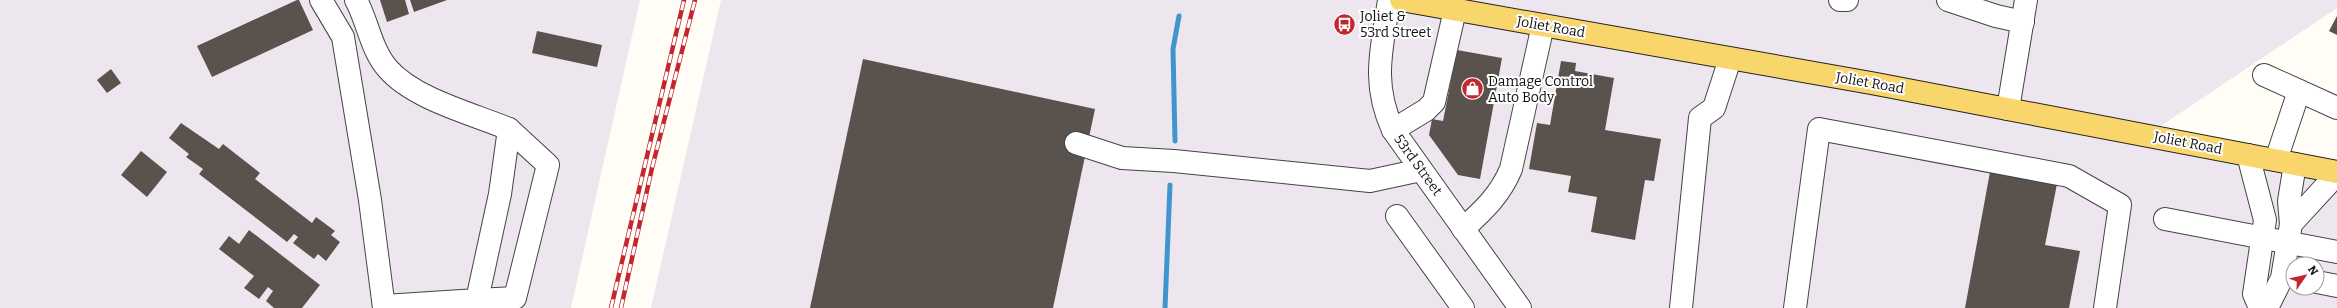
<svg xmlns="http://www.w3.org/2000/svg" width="2337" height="308" font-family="Bitter,serif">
<rect width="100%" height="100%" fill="#fffdf5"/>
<g fill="#eee6ef" fill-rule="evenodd">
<path d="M0,0H640L571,308H0Z"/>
<path d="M721,0H2337V8L2140,140L2337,177V308H651ZM2293,264H2317V288H2293Z"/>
</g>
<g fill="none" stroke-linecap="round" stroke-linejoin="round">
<g stroke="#3f96cf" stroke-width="5">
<path d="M1175,141L1173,49L1179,16"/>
<path d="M1165,308L1170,185"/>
</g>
</g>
<g fill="#5a524d">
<path d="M297,0H299L313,30L212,77L197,46Z"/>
<path d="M380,0H405L409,14L387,22Z"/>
<path d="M410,0H447L414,12Z"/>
<path d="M2337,16V35L2329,31Z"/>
<path d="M537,31L602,45L597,67L532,53Z"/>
<path d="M1457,50L1502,58L1480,179L1458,175L1429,135L1432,119L1443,121Z"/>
<path d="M863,59L1095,109L1053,308H810Z"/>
<path d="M1561,61L1576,63L1575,71L1614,78L1605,130L1661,139L1654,181L1645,180L1635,240L1591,232L1597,197L1568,192L1571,176L1529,169L1537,123L1550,125Z"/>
<path d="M111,69L121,83L107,93L97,80Z"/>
<path d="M181,123L219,149L223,144L260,173L255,179L312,223L316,217L335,231L331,235L340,242L326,261L318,254L314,259L293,243L298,237L294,234L287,242L199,174L203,169L186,157L189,154L169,138Z"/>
<path d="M141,151L167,172L147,197L121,175Z"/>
<path d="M1990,172L2057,184L2045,245L2080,251L2069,308H1965Z"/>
<path d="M249,230L320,285L302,308H274L266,301L273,291L268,287L259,299L244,288L254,276L219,249L229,236L239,244Z"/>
</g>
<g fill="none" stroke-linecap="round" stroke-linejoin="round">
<defs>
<g id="minor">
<path d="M321,0L343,37L370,200L384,308"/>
<path d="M356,0C368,22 371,50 388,69C414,99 473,114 509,129L500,194L477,300L384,306"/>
<path d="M1389,0C1382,48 1371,83 1393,130L1520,308"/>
<path d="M1840,0H1847"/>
<path d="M1948,0L1996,16L2023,22"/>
<path d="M2264,75L2337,108"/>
<path d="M2008,109L2026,0"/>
<path d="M1393,130L1426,110L1434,102L1455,10"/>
<path d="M1076,143L1122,158L1174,161L1370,181L1421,170"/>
<path d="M2248,155L2265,220L2254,294L2260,308"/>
<path d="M2276,160L2299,91"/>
<path d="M1397,216L1463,308"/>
<path d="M2165,219L2337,252"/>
<path d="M2291,224L2289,201L2295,164"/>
<path d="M1463,229C1484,210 1500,195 1511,169L1543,25"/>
<path d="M2317,282L2337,286"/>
<path d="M477,300L515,298L548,165L509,129"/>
<path d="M1681,308L1700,118L1714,108L1730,59"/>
<path d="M1795,308L1819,129L2069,176L2120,205L2105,308"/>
<path d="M2267,308L2282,278L2291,224L2337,174"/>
</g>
<path id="major" d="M1401,0L1871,83L2337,172"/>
</defs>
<use href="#minor" stroke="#444" stroke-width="24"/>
<use href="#major" stroke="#222" stroke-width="24"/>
<use href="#minor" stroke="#fff" stroke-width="22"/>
<use href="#major" stroke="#f9d66b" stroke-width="22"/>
<defs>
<g id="rail">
<path d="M611,308L684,0"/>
<path d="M621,308L652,168L695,0"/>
</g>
</defs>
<use href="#rail" stroke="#c4262e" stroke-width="4.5"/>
<use href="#rail" stroke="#fff" stroke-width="3" stroke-dasharray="9" stroke-linecap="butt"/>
</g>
<defs>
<symbol id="bus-disc" viewBox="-11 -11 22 22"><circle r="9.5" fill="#c4262e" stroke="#fff"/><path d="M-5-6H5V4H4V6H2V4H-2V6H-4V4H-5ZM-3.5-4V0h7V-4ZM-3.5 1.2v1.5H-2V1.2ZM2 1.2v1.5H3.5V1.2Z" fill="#fff"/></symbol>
<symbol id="shop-disc" viewBox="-11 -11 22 22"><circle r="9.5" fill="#c4262e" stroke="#fff"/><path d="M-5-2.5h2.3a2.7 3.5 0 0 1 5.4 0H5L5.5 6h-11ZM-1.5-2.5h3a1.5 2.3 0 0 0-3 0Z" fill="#fff"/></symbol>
</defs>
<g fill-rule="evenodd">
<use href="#bus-disc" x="1332" y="12" width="25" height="25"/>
<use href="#shop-disc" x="1460" y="76" width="25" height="25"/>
</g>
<g text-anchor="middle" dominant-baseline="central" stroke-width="4" stroke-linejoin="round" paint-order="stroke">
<g font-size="14" fill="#111" stroke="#fff" text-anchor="start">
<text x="1360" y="16">Joliet &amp;<tspan x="1360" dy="16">53rd Street</tspan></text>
<text x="1488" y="81">Damage Control<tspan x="1488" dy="16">Auto Body</tspan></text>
</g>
<g font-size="14" fill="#111" stroke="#fff">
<text transform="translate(1551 27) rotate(10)">Joliet Road</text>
<text transform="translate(1870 83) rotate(10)">Joliet Road</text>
<text transform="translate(2188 143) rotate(11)">Joliet Road</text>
<text transform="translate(1418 165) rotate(54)">53rd Street</text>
</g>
</g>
<g transform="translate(2305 276) rotate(56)"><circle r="19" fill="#ffffff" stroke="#a0a0a0"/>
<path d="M0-3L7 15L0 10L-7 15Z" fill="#c4262e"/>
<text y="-6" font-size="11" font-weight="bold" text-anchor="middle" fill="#111111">N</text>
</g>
</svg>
